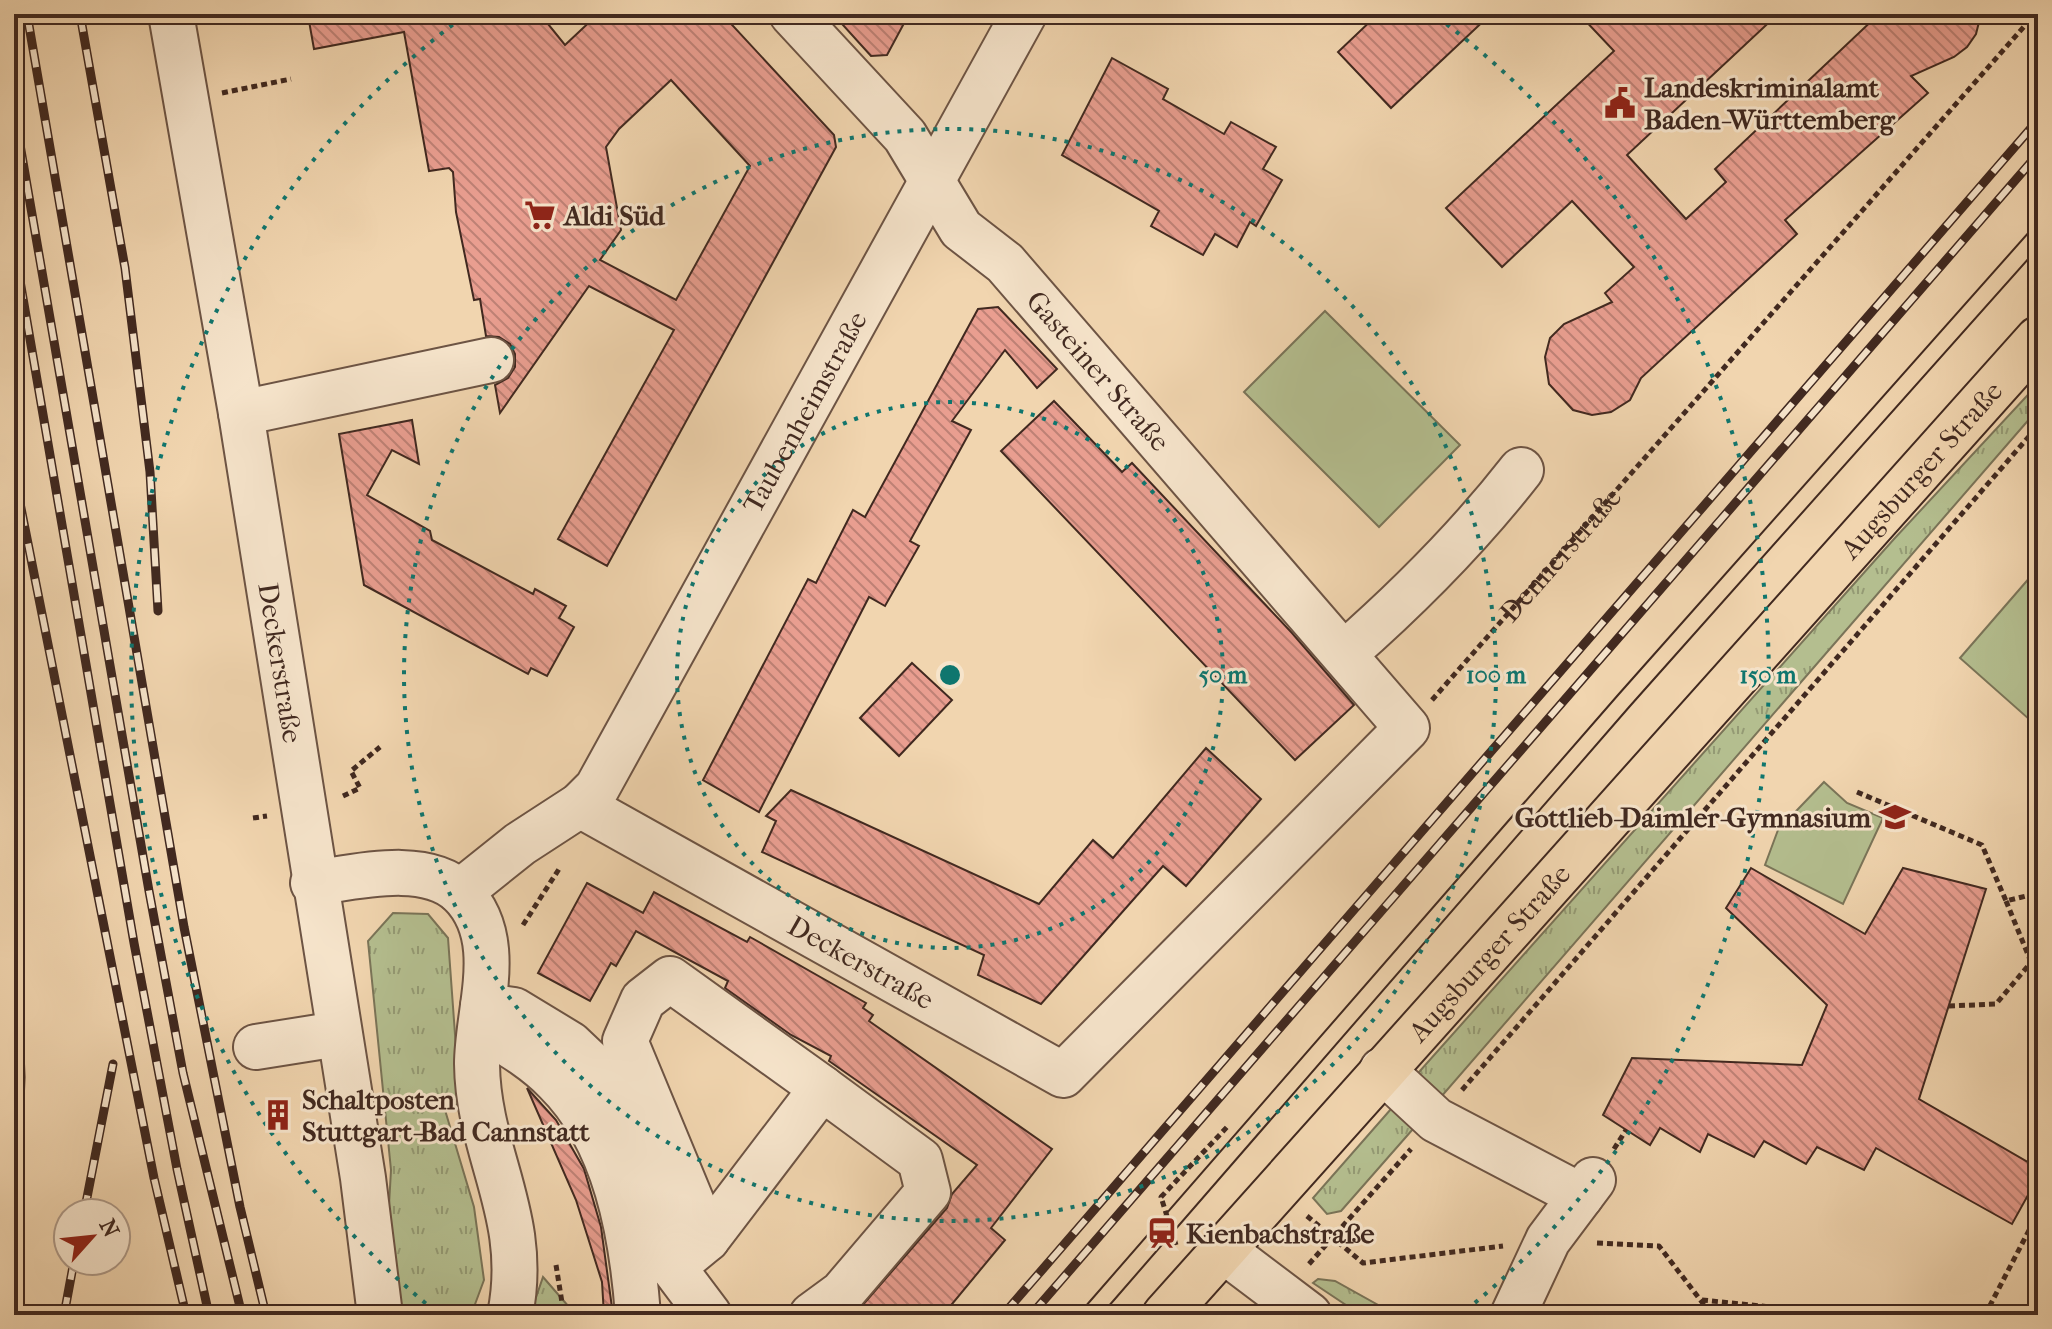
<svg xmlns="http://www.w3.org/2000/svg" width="2052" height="1329" font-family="'IM FELL French Canon',serif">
<defs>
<pattern id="grass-tufts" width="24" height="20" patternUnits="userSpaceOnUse" patternTransform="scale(2)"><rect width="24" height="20" fill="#b4be8f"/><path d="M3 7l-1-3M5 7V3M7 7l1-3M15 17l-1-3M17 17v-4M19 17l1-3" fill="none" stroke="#949a74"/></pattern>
<pattern id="building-back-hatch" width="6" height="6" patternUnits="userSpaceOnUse" patternTransform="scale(2)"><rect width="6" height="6" fill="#e99e90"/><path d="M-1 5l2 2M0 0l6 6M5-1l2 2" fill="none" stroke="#be8175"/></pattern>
</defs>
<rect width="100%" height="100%" fill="#f1d5af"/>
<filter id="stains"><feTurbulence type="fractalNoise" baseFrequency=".0025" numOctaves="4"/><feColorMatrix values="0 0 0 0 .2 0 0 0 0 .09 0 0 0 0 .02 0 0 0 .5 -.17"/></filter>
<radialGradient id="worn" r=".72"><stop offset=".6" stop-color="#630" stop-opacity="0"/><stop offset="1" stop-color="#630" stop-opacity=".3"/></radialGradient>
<g fill="url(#grass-tufts)" stroke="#7a7458" stroke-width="2">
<path d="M2038,384V409L1434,1105L1411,1081L1894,539Z"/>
<path d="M393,913L428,914L448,938L460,1103L445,1110L474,1207L484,1280L471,1315H402L387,1240L391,1170L368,941Z"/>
<path d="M1398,1101L1420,1121L1341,1211L1327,1214L1313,1198Z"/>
<path d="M543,1277L576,1315H530Z"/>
<path d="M1318,1279L1335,1281L1396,1315H1361L1313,1283Z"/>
</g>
<g fill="#b4be8f" stroke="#7a7458" stroke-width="2">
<path d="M1325,311L1460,445L1379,527L1244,392Z"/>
<path d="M2038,568V727L1960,658Z"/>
<path d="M1824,782L1847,803L1883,818L1843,904L1765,865L1778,830Z"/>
</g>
<g fill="url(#building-back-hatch)" stroke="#412920" stroke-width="2" fill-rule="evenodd">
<path d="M347,14H540L565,45L598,14H722L834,135L836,147L607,566L558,539L674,330L589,286L500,413L495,385L508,378L515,367V354L510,344L499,337L486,336L480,299L474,300L456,212L453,172L449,168L429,171L404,32L314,49L309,21ZM671,80L750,166L676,300L600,260L621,230L606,147L619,129Z"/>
<path d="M833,14H909L887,55L871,56Z"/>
<path d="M1378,14H1491L1391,108L1338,52Z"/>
<path d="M1579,14H1778L1627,155L1686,219L1726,182L1715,169L1879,14H1981L1976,34L1967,47L1954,57L1911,76L1928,93L1785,220L1797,234L1641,378L1630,400L1611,412L1592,415L1573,410L1549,384L1545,357L1550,338L1564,324L1612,302L1605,293L1634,267L1572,201L1502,267L1446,208L1614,51Z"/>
<path d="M1112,58L1168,89L1163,99L1224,134L1231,122L1276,147L1263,169L1282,180L1256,226L1250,222L1237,247L1215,234L1203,255L1151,226L1159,211L1062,155Z"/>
<path d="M998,307L1057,369L1037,388L1005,350L952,421L971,430L910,541L919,546L885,606L869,597L759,812L703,780L808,579L816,583L853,510L865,517L978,309Z"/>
<path d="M1054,401L1122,472L1132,463L1292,633L1354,705L1295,760L1001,451Z"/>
<path d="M412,420L419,464L392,450L367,495L430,531L432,540L533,594L535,589L566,606L559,618L574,627L547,676L531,668L528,674L364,585L339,434Z"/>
<path d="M912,663L952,700L899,756L860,718Z"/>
<path d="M1206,748L1261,799L1186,886L1163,866L1041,1004L978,975L984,955L762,852L776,821L766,816L791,790L1039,904L1093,840L1113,858Z"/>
<path d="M1751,868L1865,934L1903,868L1986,889L1919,1099L2038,1168V1177L2012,1224L1876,1148L1864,1170L1817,1147L1806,1164L1764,1141L1754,1157L1708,1134L1700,1152L1660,1128L1650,1145L1603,1115L1632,1058L1802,1065L1827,1005L1726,908Z"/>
<path d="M587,883L643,913L654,892L747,942L750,937L866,1003L863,1008L873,1015L869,1021L1052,1149L991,1228L1005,1240L943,1315H854L947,1208L952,1194L977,1165L829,1061L831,1056L791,1035L725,988L728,981L636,931L616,966L611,963L590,1001L538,973Z"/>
<path d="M527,1088L556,1120L584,1169L601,1227L613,1315H604L602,1282L576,1200Z"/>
</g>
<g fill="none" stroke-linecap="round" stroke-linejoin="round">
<defs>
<g id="minor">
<path id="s2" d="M171,14L241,413L363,1178L380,1315"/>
<path d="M241,413L491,360"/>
<path d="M1344,654C1409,597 1468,538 1521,470"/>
<path id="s3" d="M580,805L1063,1075L1407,728L1005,263L961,229L905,136L792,14"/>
<path d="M313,883C356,877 426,859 461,893C507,939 477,1009 477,1064C478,1155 530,1216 510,1315"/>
<path id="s4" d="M460,892L520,844L580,805L597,788L1024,14"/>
<path d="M483,1006L514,1010L570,1044L607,1079L638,1143L673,1267L709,1315"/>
<path d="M481,1027C507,1043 535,1059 556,1081C616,1140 632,1235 638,1315"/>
<path d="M256,1047L338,1034"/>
<path d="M1382,1070L1436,1120L1581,1196"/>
<path d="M707,1239L625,1041L643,1000L670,979L822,1088"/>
<path d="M1223,1250L1309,1315"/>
<path d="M673,1267L707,1239L822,1088L920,1160L928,1192L842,1293L812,1315"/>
<path d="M1513,1315L1548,1240L1593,1180"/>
</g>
<g id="major">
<path id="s5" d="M1165,1315L2038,339"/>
</g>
</defs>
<use href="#minor" stroke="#6d5444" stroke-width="48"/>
<use href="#major" stroke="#412920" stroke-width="48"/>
<g stroke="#412920" stroke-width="5" stroke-dasharray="6 4" stroke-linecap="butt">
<path d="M222,93L291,79"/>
<path id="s1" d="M1432,700L2035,14"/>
<path d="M1857,792L1982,845L2006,901L2038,893"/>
<path d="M343,796L360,788L351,771L380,747"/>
<path d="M253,818L267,816"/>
<path d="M2006,901L2038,979"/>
<path d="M523,925L559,869"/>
<path d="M1949,1006L1996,1004L2038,954"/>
<path d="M1462,1090L2038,426"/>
<path d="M1614,1149L1626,1130"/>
<path d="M2027,1197L2038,1201"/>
<path d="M1307,1216L1363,1263L1503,1246"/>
<path d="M1597,1243L1659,1246L1712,1315"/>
<path d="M1176,1245L1161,1197L1228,1126"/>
<path d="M1309,1264L1411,1149"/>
<path d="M556,1265L564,1315"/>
<path d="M1702,1300L1849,1315"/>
<path d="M1985,1315L2038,1213"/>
</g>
<use href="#minor" stroke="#f6e4cb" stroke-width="44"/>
<use href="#major" stroke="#f1d5af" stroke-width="44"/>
<g stroke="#412920" stroke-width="2">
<path d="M1078,1315L1618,695L2038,222"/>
<path d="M1101,1315L1630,706L2038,248"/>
</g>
<defs>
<g id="rail">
<path d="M27,14L184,927L240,1207L266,1315"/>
<path d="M80,14L125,268L150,472L158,611"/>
<path d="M14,110L149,891L183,1073L242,1315"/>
<path d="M14,246L134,943L177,1169L209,1315"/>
<path d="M14,473L154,1178L186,1315"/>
<path d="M14,890L21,1077L14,1265"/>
<path d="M84,1213L113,1064"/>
<path d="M64,1315L74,1261"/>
<path d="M1003,1315L2038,120"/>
<path d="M1031,1315L2038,154"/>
</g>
</defs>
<use href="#rail" stroke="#412920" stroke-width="9"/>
<use href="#rail" stroke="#f6e4cb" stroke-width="6" stroke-dasharray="18" stroke-linecap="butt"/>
</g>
<g fill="none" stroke="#0f766e" stroke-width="4" stroke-dasharray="4 8">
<circle cx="950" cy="675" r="273"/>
<circle cx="950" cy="675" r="546"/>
<path d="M435 1311A818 818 0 0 1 463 17M1437 17A818 818 0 0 1 1465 1311"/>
</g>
<defs>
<symbol id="civic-bare" viewBox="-9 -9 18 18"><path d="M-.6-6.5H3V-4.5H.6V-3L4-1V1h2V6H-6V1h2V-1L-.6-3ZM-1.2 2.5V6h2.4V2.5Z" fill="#8f2418" stroke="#f6e4cb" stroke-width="2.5" paint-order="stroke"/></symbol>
<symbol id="supermarket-bare" viewBox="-9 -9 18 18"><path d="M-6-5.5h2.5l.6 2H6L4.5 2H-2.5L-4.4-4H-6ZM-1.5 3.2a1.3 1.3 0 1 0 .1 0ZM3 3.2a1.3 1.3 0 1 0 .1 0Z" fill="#8f2418" stroke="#f6e4cb" stroke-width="2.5" paint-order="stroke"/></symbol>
<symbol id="school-bare" viewBox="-9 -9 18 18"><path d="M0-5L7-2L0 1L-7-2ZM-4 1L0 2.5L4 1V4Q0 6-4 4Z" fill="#8f2418" stroke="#f6e4cb" stroke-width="2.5" paint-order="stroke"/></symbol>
<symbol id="building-bare" viewBox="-9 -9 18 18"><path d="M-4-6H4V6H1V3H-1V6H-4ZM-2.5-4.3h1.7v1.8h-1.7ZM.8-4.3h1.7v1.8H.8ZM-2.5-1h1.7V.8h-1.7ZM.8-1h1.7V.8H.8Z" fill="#8f2418" stroke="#f6e4cb" stroke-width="2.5" paint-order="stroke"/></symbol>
<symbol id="station-bare" viewBox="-9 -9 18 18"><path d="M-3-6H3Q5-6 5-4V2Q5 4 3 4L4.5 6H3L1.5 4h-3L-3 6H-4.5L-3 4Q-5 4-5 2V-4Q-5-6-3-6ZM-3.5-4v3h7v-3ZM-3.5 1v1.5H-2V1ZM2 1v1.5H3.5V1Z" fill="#8f2418" stroke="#f6e4cb" stroke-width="2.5" paint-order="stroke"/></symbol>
</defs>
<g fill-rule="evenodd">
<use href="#civic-bare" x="1598" y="81" width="44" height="44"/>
<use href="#supermarket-bare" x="518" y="193" width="44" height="44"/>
<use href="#school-bare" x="1873" y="795" width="44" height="44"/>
<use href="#building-bare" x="256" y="1093" width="44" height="44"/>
<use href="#station-bare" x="1140" y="1211" width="44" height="44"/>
</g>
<g text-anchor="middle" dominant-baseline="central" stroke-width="6" stroke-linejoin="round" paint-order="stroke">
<g font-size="28" font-weight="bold" fill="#412920" stroke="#f6e4cb" text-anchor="start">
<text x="1644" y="87">Landeskriminalamt<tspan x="1644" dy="32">Baden-Württemberg</tspan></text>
<text x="564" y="215">Aldi Süd</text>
<text x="1871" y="817" text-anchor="end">Gottlieb-Daimler-Gymnasium</text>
<text x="302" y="1099">Schaltposten<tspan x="302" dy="32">Stuttgart-Bad Cannstatt</tspan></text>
<text x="1186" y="1233">Kienbachstraße</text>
</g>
<g font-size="28" fill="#412920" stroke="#f6e4cb">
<text transform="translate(1098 371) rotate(49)">Gasteiner Straße</text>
<text stroke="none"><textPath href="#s4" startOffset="602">Taubenheimstraße</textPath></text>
<text stroke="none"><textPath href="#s5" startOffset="1134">Augsburger Straße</textPath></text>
<text stroke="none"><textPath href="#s1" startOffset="194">Dennerstraße</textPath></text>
<text stroke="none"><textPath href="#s2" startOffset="658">Deckerstraße</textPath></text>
<text stroke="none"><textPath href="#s5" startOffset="486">Augsburger Straße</textPath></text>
<text stroke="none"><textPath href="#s3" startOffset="322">Deckerstraße</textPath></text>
</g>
</g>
<circle cx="950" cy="675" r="12" fill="#0f766e" stroke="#f6e4cb" stroke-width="4"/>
<g font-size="24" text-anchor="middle" font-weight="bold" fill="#0f766e" stroke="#f6e4cb" stroke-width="6" stroke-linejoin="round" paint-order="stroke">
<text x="1223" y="683">50 m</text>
<text x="1496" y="683">100 m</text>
<text x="1768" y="683">150 m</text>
</g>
<rect width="2052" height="1329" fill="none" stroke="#f1d5af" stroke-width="48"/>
<rect x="16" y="16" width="2020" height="1297" fill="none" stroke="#412920" stroke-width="4"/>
<rect x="24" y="24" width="2004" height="1281" fill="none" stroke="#412920" stroke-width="2"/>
<g transform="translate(92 1237) rotate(63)"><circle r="38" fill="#f6e4cb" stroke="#ae9987" stroke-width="2"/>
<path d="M0-6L14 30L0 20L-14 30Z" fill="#8f2418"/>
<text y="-12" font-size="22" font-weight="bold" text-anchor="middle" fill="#412920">N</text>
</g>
<rect width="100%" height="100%" filter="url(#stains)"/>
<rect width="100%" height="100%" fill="url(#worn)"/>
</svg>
